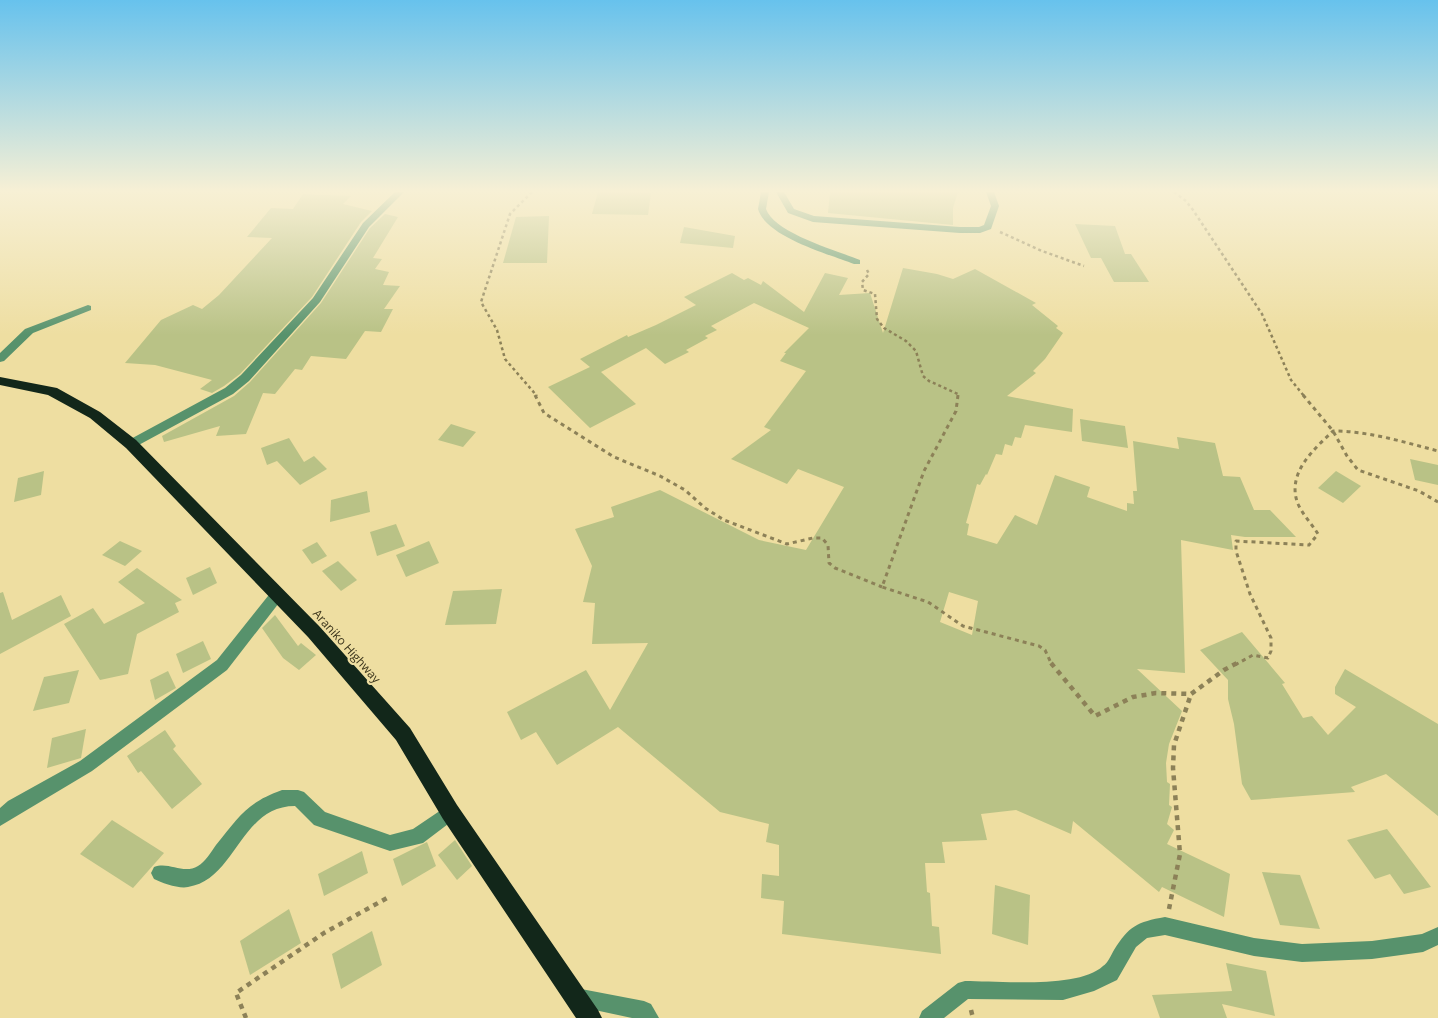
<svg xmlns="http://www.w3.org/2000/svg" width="1438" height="1018" font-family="'Open Sans',sans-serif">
<rect width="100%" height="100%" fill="#eedea1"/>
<g fill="#b9c286" fill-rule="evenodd">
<path d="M598,192L651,193L648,215L592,214Z"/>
<path d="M830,192H958L953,208V225L828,213Z"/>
<path d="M303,194L351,196L343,204L372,211L361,222L312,297L240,374L224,386L212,393L200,389L212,380L155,365L125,363L161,320L193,305L202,309L219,295L272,238L247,237L271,208L293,209Z"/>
<path d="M385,214L398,217L373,258L382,259L375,269L389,272L383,285L400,286L384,309H393L381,332L365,331L346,359L311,356L302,370L295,369L275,394L263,393L246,434L216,436L220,426L164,442L162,436L234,396L250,382L321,303L370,228Z"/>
<path d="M549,216L547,263H503L516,217Z"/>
<path d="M1075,224L1115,226L1125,254H1131L1149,282H1114L1101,258H1091Z"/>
<path d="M684,227L735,236L733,248L680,243Z"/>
<path d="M903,268L937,274L953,279L975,269L1036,303L1032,305L1058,326L1056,328L1063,333L1045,359L1033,371L1036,373L1007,396L1073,409L1072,432L1025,425L1021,438L1015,437L1012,446L1005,444L1002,455L996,454L987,475L986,474L980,485L977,484L966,523L969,524L967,535L997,544L1015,515L1037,525L1055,475L1090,487L1087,497L1127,511V503L1134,504L1133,491H1137L1133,441L1179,449L1177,437L1215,443L1223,476L1240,477L1254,510H1270L1296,537H1245L1231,535L1233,550L1181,540L1185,673L1137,669L1182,711L1169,744L1166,763L1167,782L1170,784L1169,805L1172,807L1167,824L1174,830L1167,844L1230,874L1224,917L1162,887L1159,892L1073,821L1071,834L1016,810L981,814L987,840L942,842L945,863H925L927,892L930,893L932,926L939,927L941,954L782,934L784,901L761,898L762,874L779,876V845L766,842L769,824L720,812L618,727L557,765L536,732L521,740L507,712L586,670L610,710L648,643L592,644L595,603L583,602L592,566L575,529L614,517L611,507L660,490L759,540L806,550L844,487L798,469L787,484L731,459L771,430L764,427L806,371L780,361L786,353H784L809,328L754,303L711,326L717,330L705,336L708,338L686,350L689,352L665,364L646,348L601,372L636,404L590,428L548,387L590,367L580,359L627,335L628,337L656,325L696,305L684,297L732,273L744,280L748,278L761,285L763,281L804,312L825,273L848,278L839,295L870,293L883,333ZM949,592L978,601L972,635L940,622Z"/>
<path d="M1080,419L1125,426L1128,448L1082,441Z"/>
<path d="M451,424L476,432L463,447L438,440Z"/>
<path d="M289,438L304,462L314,456L327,469L300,485L277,461L267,465L261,448Z"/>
<path d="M1410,459L1438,465V485L1415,480Z"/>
<path d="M44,471L41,495L14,502L18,478Z"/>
<path d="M1336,471L1361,486L1343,503L1318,488Z"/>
<path d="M367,491L370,512L330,522L331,500Z"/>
<path d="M396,524L405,546L377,556L370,532Z"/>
<path d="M120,541L142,551L125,566L102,555Z"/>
<path d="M429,541L439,563L406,577L396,555Z"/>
<path d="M317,542L327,556L312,564L302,550Z"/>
<path d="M338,561L357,580L341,591L322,571Z"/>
<path d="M210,567L217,583L193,595L186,578Z"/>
<path d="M137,568L182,600L175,603L179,612L137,634L128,674L100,680L64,624L93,608L104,624L145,603L118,582Z"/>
<path d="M502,589L496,624L445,625L453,591Z"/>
<path d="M3,592L12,620L61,595L71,616L0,654V593Z"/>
<path d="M275,615L298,646L301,643L316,655L299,670L283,658L262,628Z"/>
<path d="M1242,632L1285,683L1282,684L1303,718L1312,716L1328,735L1356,707L1335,694V687L1345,669L1438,724V816L1386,774L1351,787L1355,792L1251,800L1242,784L1234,724L1228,699V680L1200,650Z"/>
<path d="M203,641L211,659L183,673L176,654Z"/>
<path d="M79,670L69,703L33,711L44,677Z"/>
<path d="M168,671L176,688L155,700L150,680Z"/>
<path d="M86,729L81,758L47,768L52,738Z"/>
<path d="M165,730L176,746L173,749L202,784L172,809L141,771L138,773L127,756Z"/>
<path d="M112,820L164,853L133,888L80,854Z"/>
<path d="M1387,829L1431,887L1404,894L1390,874L1375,879L1347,840Z"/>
<path d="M455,840L472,866L457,880L438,855Z"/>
<path d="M427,842L436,866L402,886L393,859Z"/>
<path d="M362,851L368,873L324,896L318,874Z"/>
<path d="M1262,872L1300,875L1320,929L1280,925Z"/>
<path d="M995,885L1030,895L1028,945L992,934Z"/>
<path d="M289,909L301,943L250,975L240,941Z"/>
<path d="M372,931L382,965L341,989L332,954Z"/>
<path d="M1226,963L1266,971L1275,1016L1222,1004L1227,1018H1160L1152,995L1232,991Z"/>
</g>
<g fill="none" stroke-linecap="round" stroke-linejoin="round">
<g stroke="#8c8158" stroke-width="2.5" stroke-dasharray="3 3" stroke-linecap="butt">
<path d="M532,192L510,214L481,302L497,330L505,359L537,396"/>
<path d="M1174,192L1186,201L1193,210L1262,314L1291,380L1304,396"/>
<path d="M1000,232L1042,251L1084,266"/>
<path d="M867,270L869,274L862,282L863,290L875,294L877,319L884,328L906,341L916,351L923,376L929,381L958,394V396"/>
</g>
<g stroke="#8c8158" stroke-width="3" stroke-dasharray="4 4" stroke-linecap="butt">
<path d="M535,395L544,413L614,457L660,476L685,490L705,508L724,520L787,544L813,538H822L828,545L829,563L835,568L882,587"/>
<path d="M958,395L956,411L924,471L882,587L928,602L963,626L1039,646L1045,650L1052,665"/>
<path d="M1303,395L1333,431L1347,456L1358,470L1419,491L1438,502"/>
<path d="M1235,665L1253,655L1268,658L1271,651V638L1250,594L1236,551V541L1309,545L1318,534C1312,524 1303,515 1298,504C1286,474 1313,450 1333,431C1368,431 1404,442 1438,451"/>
</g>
<g stroke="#8c8158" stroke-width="4.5" stroke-dasharray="5 5" stroke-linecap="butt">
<path d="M1051,663L1095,716L1133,697L1156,693L1191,694L1224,670L1237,663"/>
<path d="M1169,909L1180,854L1173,768L1174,745L1191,694"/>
<path d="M971,1010L973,1018"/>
<path d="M246,1018L236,993L324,933L387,898"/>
</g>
<g fill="#57926c" fill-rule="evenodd">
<path d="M395,192H404L369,227L320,302L249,381L233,394L135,447H127L125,444L127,441L225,388L241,375L313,298L363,223Z"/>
<path d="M761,192H769L766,209C774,233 838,251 860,260V264H854C829,254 766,237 758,209Z"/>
<path d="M776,192H784L794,209L814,216L960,227H979L984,225L991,206L986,192H994L999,206L991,229L980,233H960L813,222L788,213Z"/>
<path d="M88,305L91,306V310L33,333L4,361L0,362V353L25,329Z"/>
<path d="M277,589L282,591L284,595L282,599L227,670L92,771L0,826V808L8,801L80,761L217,660L272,591Z"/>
<path d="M282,790H298L304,792L325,812L390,835L413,829L450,804L456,806L458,812L456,818L423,843L390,851L314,825L295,806C240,806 236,880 188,887C179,889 162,883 154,879L151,873L154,867C169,861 183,875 198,866C205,862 211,852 216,845C239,817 246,803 282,790Z"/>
<path d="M1165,917L1254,938L1302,944L1372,941L1422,934L1438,927V945L1423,952L1372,959L1302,962L1254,956L1165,935L1147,938L1136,947L1117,980L1094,991L1063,1000L968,999L944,1018H919L922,1011L958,983L965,981C998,981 1079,989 1103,966C1108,963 1111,955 1114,950C1129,926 1137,922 1165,917Z"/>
<path d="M576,988L644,1001L651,1004L659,1018H632L576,1006L569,1004L567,997L569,990Z"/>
</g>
<path fill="#12271a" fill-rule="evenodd" d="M0,377L57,388L100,412L136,440L320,627L410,728L457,805L598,1010L602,1018H576L443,819L396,740L308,637L126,448L90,418L48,395L0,385Z"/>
</g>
<linearGradient id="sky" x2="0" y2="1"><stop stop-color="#67c2ed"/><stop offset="0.57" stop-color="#f7f0d5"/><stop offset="1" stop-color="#f7f0d5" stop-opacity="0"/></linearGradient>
<rect width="1438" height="335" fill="url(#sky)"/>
<g text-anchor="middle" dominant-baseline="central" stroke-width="4.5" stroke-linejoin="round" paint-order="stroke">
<g font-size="12" fill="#3a341b" stroke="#eedea1">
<text transform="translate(347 646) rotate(48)">Araniko Highway</text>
</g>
</g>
</svg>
